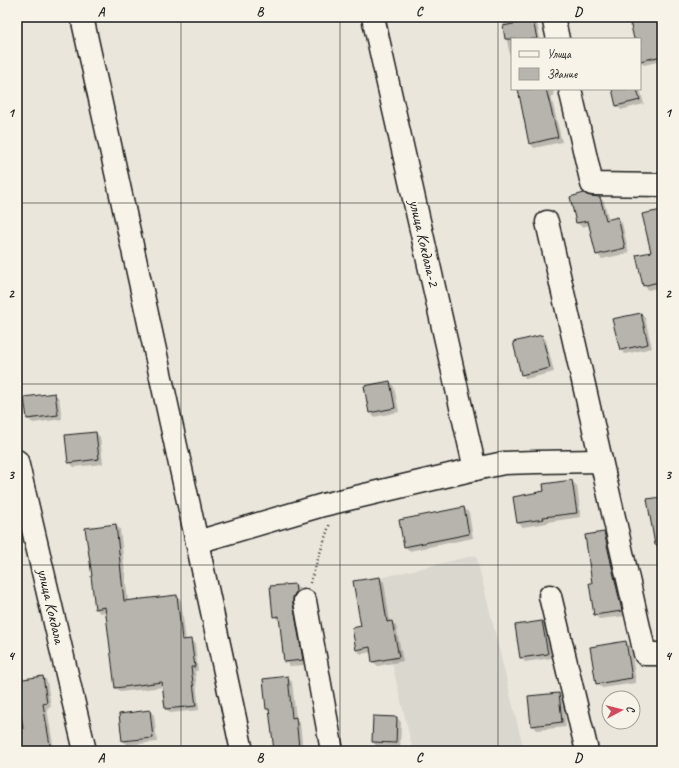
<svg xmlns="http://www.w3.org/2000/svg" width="679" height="768" font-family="Caveat,sans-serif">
<rect width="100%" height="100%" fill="#eae6dc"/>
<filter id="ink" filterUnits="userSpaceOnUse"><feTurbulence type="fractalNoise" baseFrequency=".025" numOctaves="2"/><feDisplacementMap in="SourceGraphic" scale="8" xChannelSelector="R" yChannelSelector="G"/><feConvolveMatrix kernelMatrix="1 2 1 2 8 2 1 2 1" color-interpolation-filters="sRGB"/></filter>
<g filter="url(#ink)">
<path fill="#dad7ce" d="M476,555L524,751H413L372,580Z"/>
<g fill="#0003">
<path d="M502,17H536L540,39H512V58L510,55Z"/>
<path d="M627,17H659L661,26L662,27V61L644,65L640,61V39H635L632,29L629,26Z"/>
<path d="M518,89H553L554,96H551L562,142L534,148L530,143Z"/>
<path d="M613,89H640L644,104L621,110L617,105Z"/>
<path d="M586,196L600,198L604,202L609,221L618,219L622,223L629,253L602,259L597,254L590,225L582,227L577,223L571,197Z"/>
<path d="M662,211V287L648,290L644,285Z"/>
<path d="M641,314L645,318L652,348L625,354L620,350Z"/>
<path d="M542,336L546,340L554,372L526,379L522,374Z"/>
<path d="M390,382L394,387L399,412L374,417L370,412Z"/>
<path d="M54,394L59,398L62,419L33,423L28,419Z"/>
<path d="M96,433L100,437L103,464L74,467L69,462Z"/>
<path d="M572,481L577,486L581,517L547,522V523L523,527L518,523L514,497L545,492Z"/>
<path d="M464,508L469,513L473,538L409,551L405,546Z"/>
<path d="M115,525L120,529L128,601L177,596L181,600L186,641L191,640L195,644L198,671H195L199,710L170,713L166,709L163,687L120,692L116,687L107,612L100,613L95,608Z"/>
<path d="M604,533L609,538L626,616L599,619L595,615Z"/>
<path d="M17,575L20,598H17Z"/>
<path d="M379,578L384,582L390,622H392L396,626L403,661L378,666L373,662L372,652L361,654L357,650L362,627Z"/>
<path d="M295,585L300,589L307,665L290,666L285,662L281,620L279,621L274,616Z"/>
<path d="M542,622L547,626L552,658L525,662L521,657Z"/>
<path d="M626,642L631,647L636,683L602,688L597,683Z"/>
<path d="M43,677L47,681L51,707L47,708L54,751H21L20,742L17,743V681Z"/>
<path d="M287,677L292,682L296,719L300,723L303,751H275L274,750L271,713L267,709Z"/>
<path d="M559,694L563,698L566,727L537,730L532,725Z"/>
<path d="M150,711L154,715L157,742L128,745L123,741Z"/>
<path d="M374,717L397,718L401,722L400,751H386V747H377L373,742Z"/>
</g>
<g fill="#b6b4ac" stroke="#1c1c1c">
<path d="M629,17H656L658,24H660L662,32V56L640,61V39H634Z"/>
<path d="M533,20L537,39H505L503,26Z"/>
<path d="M518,89H546L558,137L529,144Z"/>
<path d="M612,89H637L640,100L616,106Z"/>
<path d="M584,193L587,195L591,196L600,197L606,220L618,217L625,248L596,255L588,221L576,223L570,197Z"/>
<path d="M662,210V281L643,286L636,255L651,252L642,214Z"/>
<path d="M641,313L648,344L620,350L612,319Z"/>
<path d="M542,335L550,368L521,375L513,342Z"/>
<path d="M390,381L395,408L369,413L364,386Z"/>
<path d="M55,393L58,415L27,419L24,397Z"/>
<path d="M96,432L99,459L68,463L65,435Z"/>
<path d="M572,480L577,513L543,517L544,519L517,523L513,497L544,491L543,484Z"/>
<path d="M662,497V545H655L647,499Z"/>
<path d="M464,507L469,534L404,547L399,520Z"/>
<path d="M116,524L124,601L177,595L182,640L191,639L195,667H191L196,706L165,709L162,682L115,688L105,607L95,609L91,576H92L85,528Z"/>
<path d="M604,532L622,611L594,615L589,583H592L585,535Z"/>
<path d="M380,577L387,622L392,621L399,657L372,662L370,647L356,650L352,628L361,626L353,581Z"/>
<path d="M295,584L296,592L293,597V603L303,660L284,662L279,616L273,617L270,586Z"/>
<path d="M542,621L548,654L520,658L515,625Z"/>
<path d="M626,641L632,678L596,684L590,647Z"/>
<path d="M43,676L47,703L43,704L51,751H20L17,730L23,729L17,686V680Z"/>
<path d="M288,676L292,718L296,717L299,748L274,751L269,709H266L263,679Z"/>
<path d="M559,693L562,722L531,726L528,696Z"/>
<path d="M150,710L153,738L122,741L119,714Z"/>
<path d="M373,716L397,717L396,743L372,742Z"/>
</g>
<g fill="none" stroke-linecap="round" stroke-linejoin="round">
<defs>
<g id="minor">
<path d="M82,17L197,542L242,751"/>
<path d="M373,17L475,469"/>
<path d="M553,17L558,39"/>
<path d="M570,89L592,184L662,185"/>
<path d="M547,222L645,654H662"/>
<path d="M17,461L85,751"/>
<path d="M197,542L323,505L475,469L504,463L536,462L601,461"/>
<path d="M550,596L587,751"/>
<path d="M305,601L332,751"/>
</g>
</defs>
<use href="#minor" stroke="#1c1c1c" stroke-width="25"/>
<path stroke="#1c1c1c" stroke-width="2.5" stroke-dasharray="1 3" stroke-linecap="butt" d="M310,583L330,523"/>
<use href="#minor" stroke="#f7f3e8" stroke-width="22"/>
</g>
</g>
<path fill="none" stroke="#1c1c1c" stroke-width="1" stroke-opacity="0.55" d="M181,17V751M340,17V751M498,17V751M17,203H662M17,384H662M17,565H662"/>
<g text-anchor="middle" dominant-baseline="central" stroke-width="3.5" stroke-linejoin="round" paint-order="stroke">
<g font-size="16" fill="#1c1c1c" stroke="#f7f3e8">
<text transform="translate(424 243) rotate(77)">улица Кокдала-2</text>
<text transform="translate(51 606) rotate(77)">улица Кокдала</text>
</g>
</g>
<rect width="679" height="768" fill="none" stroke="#f7f3e8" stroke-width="44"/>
<rect x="511" y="38" width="130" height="52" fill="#f7f3e8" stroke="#9f9d96"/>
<rect x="519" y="51" width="20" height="6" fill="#f7f3e8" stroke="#9f9d96"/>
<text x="547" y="58" font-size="12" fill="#1c1c1c">Улица</text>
<rect x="519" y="68" width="20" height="12" fill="#b6b4ac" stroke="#9f9d96"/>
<text x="547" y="78" font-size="12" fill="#1c1c1c">Здание</text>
<g transform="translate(621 710) rotate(83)"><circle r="19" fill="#f7f3e8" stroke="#9f9d96"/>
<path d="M0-3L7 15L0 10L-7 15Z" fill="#d1495b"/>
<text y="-6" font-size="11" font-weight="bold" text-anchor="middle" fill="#1c1c1c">С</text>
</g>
<rect x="22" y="22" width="635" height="724" fill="none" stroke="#1c1c1c" stroke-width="1.5"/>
<g font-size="13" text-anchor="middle" font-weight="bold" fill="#1c1c1c">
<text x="101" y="16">A</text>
<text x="260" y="16">B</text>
<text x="419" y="16">C</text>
<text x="578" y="16">D</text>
<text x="11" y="117">1</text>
<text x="668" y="117">1</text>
<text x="11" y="298">2</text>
<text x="668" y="298">2</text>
<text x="11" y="479">3</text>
<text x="668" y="479">3</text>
<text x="11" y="660">4</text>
<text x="668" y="660">4</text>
<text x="101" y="762">A</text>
<text x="260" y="762">B</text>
<text x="419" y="762">C</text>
<text x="578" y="762">D</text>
</g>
</svg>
